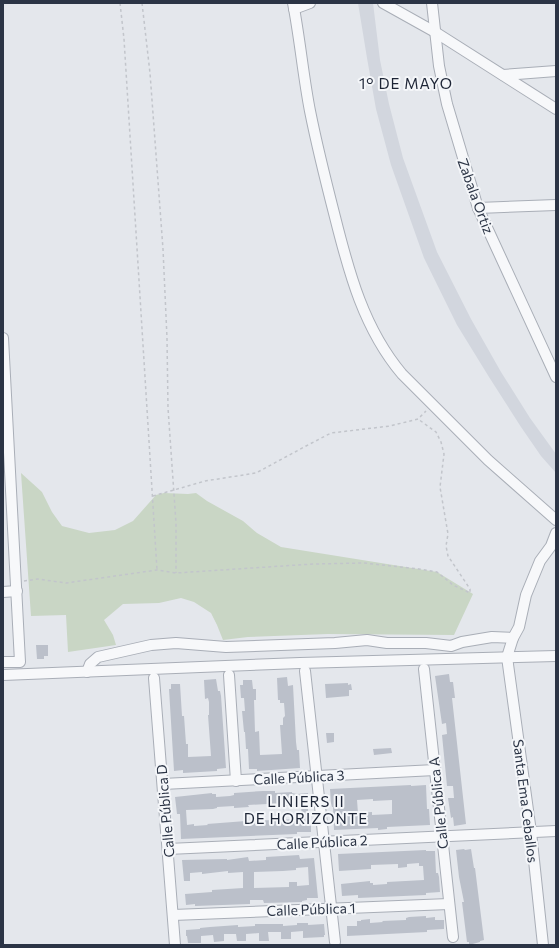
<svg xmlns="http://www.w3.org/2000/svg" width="559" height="948" font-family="Commissioner,sans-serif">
<rect width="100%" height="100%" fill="#e4e7ec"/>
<path fill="#d2d6de" d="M358,3H373L380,60L389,104L403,158L437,252L471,319L501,372L530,418L556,454V473L541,456L521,427L489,377L457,325L424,258L391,165L376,109L367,58Z"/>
<path fill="#c9d6c5" d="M21,473L42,492L52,512L62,526L89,533L115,530L133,521L156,495L164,493L188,494L196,493L207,501L243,521L257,533L281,547L437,572L473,594L454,635L328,634L248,637L223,640L217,625L211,613L194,602L181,598L159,603L123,604L104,620L113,635L116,645L68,652L66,615L31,616Z"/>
<g fill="#bbc0ca" fill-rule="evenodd">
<path d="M36,645H48V656H44V659H37Z"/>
<path d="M449,674L450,682H453L455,698H452L466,824L454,826L453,817L451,818L448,798H454L453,786H447L442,735L447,734L446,723L442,724L435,676Z"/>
<path d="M287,677L288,686L293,685L296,742L297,750H299L300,768L257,771V769H249L248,749H246L245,732H244L242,711H245L244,698H241L240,685H243V680H252L253,689H256V700H254L255,732L259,731L260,755L282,754L280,725H283V718L285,716L284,703H280V700H278L277,678Z"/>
<path d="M216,679L218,691H220L221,696L226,768L217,769V771L183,773V770L174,771L169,689H171V684H180L182,716H184L186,744H188V757L211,756L208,715H209V702L208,698L205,699L204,680Z"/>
<path d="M348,683V685L351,684L352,690H349V696L326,698L325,684Z"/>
<path d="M326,733H334V742L327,743Z"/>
<path d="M391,748L392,753L374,755L373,749Z"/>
<path d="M411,785V786L426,785L427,809H429L430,825L387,827V829L378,830V828L334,830L333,807H332L331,803L330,789ZM373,799V801L392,800V814L372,815V812L358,813L357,800Z"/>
<path d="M263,791H275V793L292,792V793L297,794L308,793V814H309L310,823H311V832H297V834L181,839L180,814H177L175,797L212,793V794H216V797L230,796L234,795V793ZM285,803V806L301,805L302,819L246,821L207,824L208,825L194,826V824L187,825L186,810L213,809L217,808V807L234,806V808L249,807L248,805Z"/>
<path d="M464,849L465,850L471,849L474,868H475L484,940L480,941V942L469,945V942H467L462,902H464L459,877L456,850Z"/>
<path d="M426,850V851H435L436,873H438L439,877L440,892L426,893V895L358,898V895L342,896L341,884L370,881V883H373V885L387,884V882L424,880L423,866H419V863L407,864V867L398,868V864L371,865V869L339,871L338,854Z"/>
<path d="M299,855L300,859L314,858L318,898H307V900L302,901V902L264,903L263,900H250V904L195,906V904L186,905L185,894L212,892V890L243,888V872L228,873V871L202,874V872L190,873V881H184L182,860L227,859V860L248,857L249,861L266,860V857ZM308,867L309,885L297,886V882H289V887L254,888V872L283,871L296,870V868Z"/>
<path d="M426,916V918L435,917V920H444V929L427,930V932L347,936V926H357V921H361V920L370,919V923L383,922L382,921L406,920V918L409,917Z"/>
<path d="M297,923H308V925L324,924L325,935H324V937L303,938V931L291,932V939H281V932H268L269,941H259V933L246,934V941H237L236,934H224V941L214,942L213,935L201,936V943H188L187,936H186V930L200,929V928L210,927L238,925V927L255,926V924H283V926L297,925Z"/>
</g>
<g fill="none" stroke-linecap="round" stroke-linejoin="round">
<defs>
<g id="minor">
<path d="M293,3C300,39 303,75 310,111C317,146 326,182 335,217C349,273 364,329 402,374L488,460L556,520"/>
<path d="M383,3L435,32L556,109"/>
<path d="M432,3L439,66L447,104L478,208L556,377"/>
<path d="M294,9L310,3"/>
<path d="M503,75L556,71"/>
<path d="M478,208L556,205"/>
<path d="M3,338L20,662H3"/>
<path d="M3,592L17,591"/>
<path d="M424,669L453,937"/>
<path d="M305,671L335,942"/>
<path d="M87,672L90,664L98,657L151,645L176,643L226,647L335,643L367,640L387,643H426L451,646L462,642L492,637L513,638"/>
<path d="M3,675L300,663L556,656"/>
<path d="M229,675L236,781"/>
<path d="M154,678L175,945"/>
<path d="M163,784L435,770"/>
<path d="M168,849L556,831"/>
<path d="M173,915L449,904"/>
<path d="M543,945L531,832L507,657L513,638L519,627L526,595L540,561L551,546L556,533"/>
</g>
</defs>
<use href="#minor" stroke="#a9aeb7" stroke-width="12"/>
<g stroke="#c2c5cb" stroke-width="1.5" stroke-dasharray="3 3" stroke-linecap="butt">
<path d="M120,3L124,39L157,570"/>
<path d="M142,3L150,73L163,249L167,338L168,408L176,523V573"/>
<path d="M153,496L205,481L256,473L306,446L331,433L390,426L418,419L426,411"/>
<path d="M24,581L38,579L66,583L157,570L176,573L313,564L364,563L419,569L437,572L453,585L470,593V589L448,556L446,546L448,534L440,487L444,454L441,442L436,432L418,419"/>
</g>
<use href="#minor" stroke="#f7f8fa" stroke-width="10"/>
</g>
<g text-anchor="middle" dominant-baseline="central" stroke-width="4" stroke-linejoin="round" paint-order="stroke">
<g font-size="14" fill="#2b3445" stroke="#f4f6f9">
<text transform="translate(476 196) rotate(70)">Zabala Ortiz</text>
<text transform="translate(299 777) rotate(-3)">Calle Pública 3</text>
<text transform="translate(526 801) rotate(83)">Santa Ema Ceballos</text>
<text transform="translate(438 803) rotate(-96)">Calle Pública A</text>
<text transform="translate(165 811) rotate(-95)">Calle Pública D</text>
<text transform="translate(322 842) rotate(-3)">Calle Pública 2</text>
<text transform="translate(311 909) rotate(-2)">Calle Pública 1</text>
</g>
<g font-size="15" letter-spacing="1" fill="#1d2536" stroke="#f4f6f9">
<text x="406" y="83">1° DE MAYO</text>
<text x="306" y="801">LINIERS II<tspan x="306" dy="17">DE HORIZONTE</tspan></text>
</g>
</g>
<rect width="559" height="948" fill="none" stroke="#2b3445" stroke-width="8"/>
</svg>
